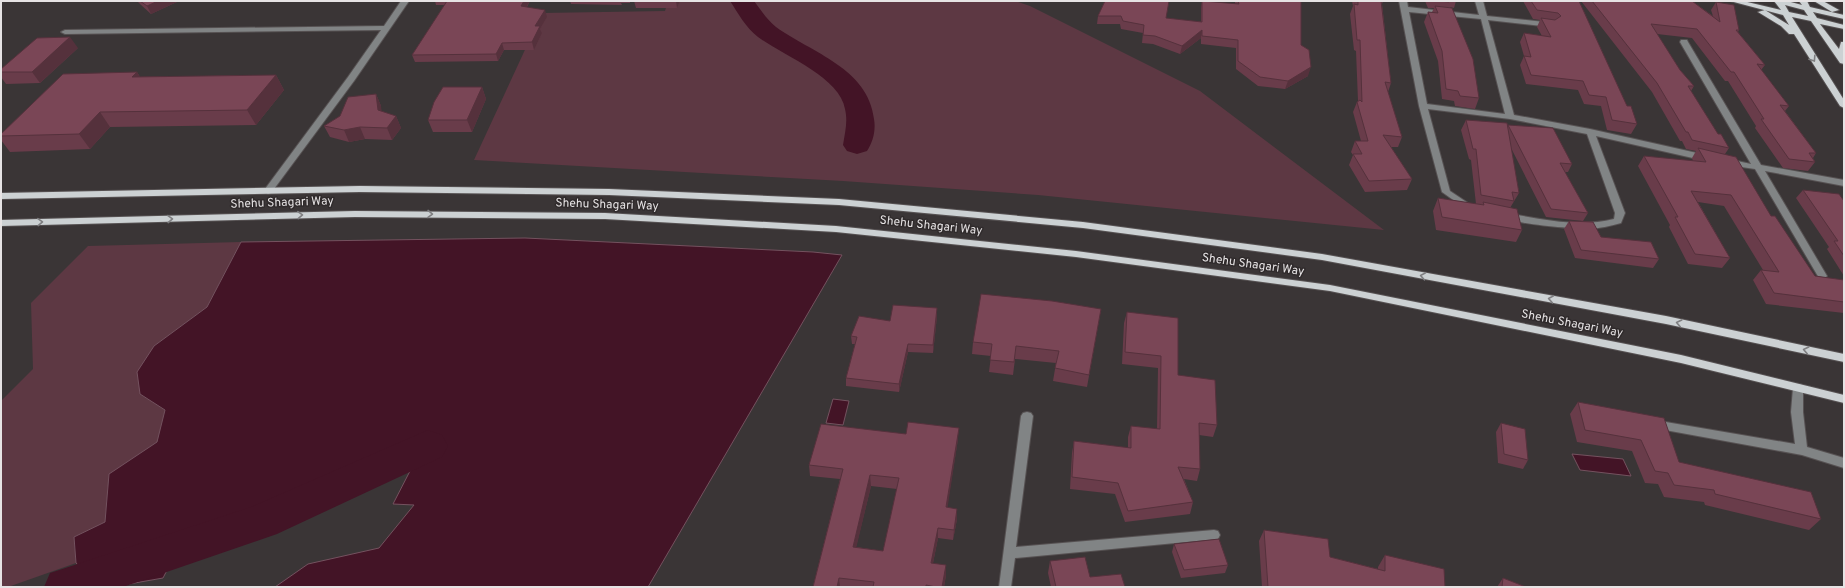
<svg xmlns="http://www.w3.org/2000/svg" width="1845" height="588" font-family="Overpass,sans-serif">
<rect width="100%" height="100%" fill="#3a3536"/>
<g fill="#5d3843">
<path d="M668,1H1015L1030,6L1200,91L1384,230L1038,195L843,181L474,160L542,13L665,11Z"/>
<path d="M241,242L207,307L154,346L140,394L165,410L157,442L109,475L105,522L74,537L76,563L8,587H1V401L33,369L31,303L88,246Z"/>
</g>
<g fill="#431426" stroke="#74525f">
<path d="M525,238L813,252L842,255L648,587H275L308,564L379,548L414,505L393,504L410,471L374,463L343,470L325,501L236,530L182,541L163,578L112,587H102L76,563L74,537L105,522L109,474L157,442L165,410L140,394L137,372L154,346L207,307L241,242Z"/>
<path d="M833,399L849,401L843,425L826,423Z"/>
<path d="M1572,454L1623,459L1631,476L1580,470Z"/>
</g>
<g fill="none" stroke-linecap="round" stroke-linejoin="round">
<g fill="#431426" fill-rule="evenodd">
<path d="M730,1H754C761,10 767,20 776,27C812,53 868,68 874,119C876,130 873,142 867,151L857,154L847,151L843,145C845,132 848,122 845,109C840,77 782,55 758,37C746,28 738,13 730,1Z"/>
<path d="M428,430L442,435L448,446L442,457L277,534L123,587H44L50,573L251,507Z"/>
</g>
<defs>
<g id="minor">
<path d="M401,1H409L354,81L271,193L268,194L264,191L265,189L348,77L381,30L65,34L61,32L65,30L384,26Z"/>
<path d="M1399,1H1407L1408,7L1479,15L1475,1H1483L1487,16L1554,23L1555,25L1551,27L1488,20L1514,115L1590,129L1706,155L1710,158L1706,161L1596,136L1625,213L1621,223C1611,226 1601,228 1590,229C1577,229 1509,224 1501,216L1506,213C1541,219 1578,228 1614,219L1615,213L1587,134L1510,119L1428,109L1450,191L1474,207L1469,210L1466,209L1442,192L1419,106ZM1409,12L1481,19L1505,114L1427,104Z"/>
<path d="M1681,40H1687L1688,42L1761,165L1844,180V186L1765,171L1827,276L1825,278H1819L1755,169L1728,165L1724,162L1728,159L1751,164L1680,42Z"/>
<path d="M1798,384L1802,385L1803,388V412L1807,447L1844,458V468L1802,455L1654,428L1650,427L1648,424L1650,421L1654,420L1795,444L1791,412L1793,388L1794,385Z"/>
<path d="M1027,412L1031,413L1033,416L1016,547L1214,530L1218,531L1220,535L1218,539L1015,558L1011,587H999L1021,416L1023,413Z"/>
</g>
<g id="major">
<path d="M1730,1H1743L1781,10L1774,1H1787L1802,5L1799,1H1807L1810,7L1844,15V19L1813,12L1817,18L1844,25V29L1820,24L1839,49L1841,42H1844V64L1840,63L1811,21L1792,17L1844,100V108L1840,106L1794,34H1789L1781,26L1758,12L1765,10L1789,25L1783,15ZM1785,5L1804,10L1808,16L1789,12Z"/>
<path d="M1814,1H1823L1839,10L1832,12Z"/>
<path d="M360,186L609,189L839,199L1083,222L1322,254L1666,316L1844,354V362L1666,324L1322,260L1083,228L839,205L609,195L360,192L1,199V193Z"/>
<path d="M355,211L605,213L836,226L1076,251L1330,285L1681,355L1844,395V403L1681,363L1330,291L1076,257L836,232L605,219L355,217L1,226V220Z"/>
</g>
</defs>
<use href="#minor" stroke="#565152" stroke-width="2"/>
<use href="#major" stroke="#565152" stroke-width="2"/>
<use href="#minor" fill="#818485" fill-rule="evenodd"/>
<use href="#major" fill="#ccd1d3" fill-rule="evenodd"/>
</g>
<g fill="#693c4a" fill-rule="evenodd">
<path d="M137,1H179L151,14L140,4Z"/>
<path d="M435,1H530L527,7L547,17L540,29L542,33L534,50H504L498,61L415,62L412,55L445,5H436Z"/>
<path d="M570,1H630V3H621L622,5L571,4Z"/>
<path d="M634,1H680L677,8H636Z"/>
<path d="M1105,1L1166,18L1201,22V8L1202,1L1235,4V1H1301V45L1308,76L1285,89L1258,86L1236,69V48L1201,44V38L1180,54L1153,44L1142,43L1143,33L1121,29L1120,24H1097L1098,16Z"/>
<path d="M1352,1H1383L1382,4L1391,83L1388,92L1402,137L1398,147H1391L1412,179L1407,190L1365,192L1349,165L1353,155L1351,152L1355,141H1361L1353,112L1357,102L1358,101L1356,51L1354,50L1350,14L1353,6Z"/>
<path d="M1425,1H1456L1454,8L1450,7L1479,98L1475,109L1455,106L1454,101L1442,99L1438,61L1424,22L1428,12H1432L1434,8H1428Z"/>
<path d="M1523,1H1579L1627,106L1637,124L1631,134L1607,130L1601,106L1584,104L1578,90L1526,84L1520,65L1524,56L1520,42L1524,33L1542,36L1537,27L1540,20L1533,19Z"/>
<path d="M1581,1H1692L1713,16L1711,10L1716,2L1739,30L1738,32L1765,65L1761,70L1789,106L1785,111L1816,153L1813,158L1815,162L1808,171L1783,168L1755,128L1756,126L1728,81H1725L1692,38L1657,34L1680,70L1694,86L1691,91L1718,134L1729,148L1725,154L1771,216L1815,276L1844,280V313L1766,304L1753,280L1761,270H1763L1724,206L1698,202L1730,258L1722,268L1688,264L1669,227L1670,225L1638,166L1644,156L1693,161L1692,158L1696,151L1686,149L1682,141H1680L1652,92Z"/>
<path d="M78,48L40,83L6,84L1,77V69Z"/>
<path d="M137,72L140,77L276,75L284,90L256,125L110,127L90,149L10,152L1,140V134Z"/>
<path d="M482,87L486,99L472,132H433L428,120Z"/>
<path d="M376,94L381,106V111L396,116L401,128L392,140L365,139L349,142L330,137L324,126Z"/>
<path d="M1466,120L1508,126L1572,164L1568,172H1565L1588,213L1583,221L1601,237L1659,259L1653,268L1575,258L1564,229L1569,221H1583L1546,217L1511,148L1519,193L1510,208L1522,230L1516,242L1436,230L1433,211L1438,198L1476,204L1471,160L1469,159L1461,130Z"/>
<path d="M1803,190L1844,201V276L1827,249L1829,247L1796,198Z"/>
<path d="M937,308V316L933,353L908,352L899,392L846,386V378L855,344H852L851,336L890,321Z"/>
<path d="M1101,309L1087,387L1053,381L1056,363L1015,359L1013,375L989,372L991,356L972,354L973,342Z"/>
<path d="M1127,312L1178,375L1217,425L1213,437L1199,435L1200,469L1197,481L1184,479L1193,502L1190,514L1125,522L1115,494L1070,489L1072,453L1074,441L1128,448V437L1131,426L1157,429L1158,368L1122,364L1124,323Z"/>
<path d="M1578,402L1679,462L1821,519L1809,530L1705,505L1704,502L1664,497L1658,484L1645,483L1632,451L1577,442L1570,414Z"/>
<path d="M1501,423L1528,460L1523,469L1498,463L1496,432Z"/>
<path d="M906,434L958,439L947,507L957,519L953,540L938,538L933,563L946,575L944,587H813L840,479L810,476L809,465ZM871,486L897,489L883,551L856,547Z"/>
<path d="M1264,530L1330,557L1378,569V567L1385,555L1445,587H1262L1259,541Z"/>
<path d="M1174,544L1228,565L1225,573L1181,578L1172,552Z"/>
<path d="M1050,561L1090,577L1125,587H1051L1048,573Z"/>
<path d="M1503,578L1526,587H1497Z"/>
</g>
<g fill="#55313c">
<path d="M158,1H179L151,14L147,6Z"/>
<path d="M524,1H530L523,13L521,6Z"/>
<path d="M676,1H680L677,8Z"/>
<path d="M545,10L547,17L540,29L542,33L534,50L532,42L535,26Z"/>
<path d="M1202,30L1201,38L1180,54L1182,46Z"/>
<path d="M70,37L78,48L40,83L32,72Z"/>
<path d="M502,43L504,50L498,61L496,54Z"/>
<path d="M1311,67L1308,76L1285,89L1288,81Z"/>
<path d="M137,72L146,86L132,77Z"/>
<path d="M276,75L284,90L256,125L247,110Z"/>
<path d="M482,87L486,99L472,132L467,120Z"/>
<path d="M376,94L381,106L383,121L378,110Z"/>
<path d="M100,112L110,127L90,149L79,134Z"/>
<path d="M396,116L401,128L392,140L387,128Z"/>
<path d="M360,127L365,139L349,142L344,130Z"/>
<path d="M937,308V316L933,353V345Z"/>
<path d="M908,344V352L899,392V384Z"/>
<path d="M959,428L958,439L946,518V507Z"/>
<path d="M870,475L871,486L854,557L853,547Z"/>
<path d="M957,509V519L953,540L954,530Z"/>
<path d="M938,528V538L931,573V563Z"/>
<path d="M946,565V575L944,587H942Z"/>
<path d="M839,578L840,587H837Z"/>
</g>
<g fill="#7a4656" stroke="#55313c" fill-rule="evenodd">
<path d="M140,1H158L147,6Z"/>
<path d="M447,1H524L521,6L545,10L535,26H540L532,42L502,43L496,54L412,55Z"/>
<path d="M1105,1H1169L1166,18L1202,22V1L1239,4L1238,1H1301V45L1309,50L1311,67L1288,81L1260,77L1238,61V40L1202,36V30L1182,46L1155,36L1143,35L1144,25L1123,21L1121,16H1098Z"/>
<path d="M1358,1H1381L1391,83L1385,82L1402,137L1383,135L1412,179L1369,181L1353,154H1362L1355,141H1368L1357,102L1360,100L1362,102L1360,40H1357L1354,4L1358,5Z"/>
<path d="M1439,1H1448L1449,2Z"/>
<path d="M1531,1H1579L1627,106H1631L1637,124L1612,120L1606,97L1589,95L1583,81L1531,75L1524,56L1531,57L1524,33L1551,37L1541,18L1555,20L1561,16L1558,13L1537,10Z"/>
<path d="M1592,1H1692L1720,22L1716,2L1734,5L1739,30H1736L1765,65L1757,64L1789,106L1780,105L1816,153H1809L1815,162L1789,159L1761,119H1764L1734,72H1731L1697,29L1651,24L1680,70L1694,86H1688L1718,134H1721L1729,148L1692,140L1688,132H1686L1657,83Z"/>
<path d="M1435,6L1452,8L1473,59L1479,98L1460,96L1458,91L1446,89L1442,51L1428,12L1438,13Z"/>
<path d="M70,37L32,72H1V69L37,38Z"/>
<path d="M137,72L132,77L276,75L247,110L100,112L79,134L1,136V134L63,74Z"/>
<path d="M443,87H482L467,120H428L434,102Z"/>
<path d="M376,94L378,110L396,116L387,128L360,127L344,130L324,126L340,116L348,97Z"/>
<path d="M1466,120L1507,123L1519,193L1512,192L1514,201L1481,195L1476,149H1473Z"/>
<path d="M1508,125L1553,128L1572,164L1560,163L1588,213L1551,209Z"/>
<path d="M1698,148L1736,157L1771,216H1775L1815,276L1844,280V302L1774,293L1761,270L1779,272L1731,195L1691,191L1730,258L1695,254L1675,217H1678L1644,156L1706,162Z"/>
<path d="M1803,190L1839,194L1844,201V256L1834,241H1838Z"/>
<path d="M1438,198L1484,205L1483,202L1517,209L1522,230L1442,217Z"/>
<path d="M1569,221L1593,222L1601,237L1651,242L1659,259L1581,250Z"/>
<path d="M981,294L1052,301L1101,309L1089,375L1055,368L1059,351L1016,346L1014,362L990,360L992,344L973,342Z"/>
<path d="M893,305L937,308L933,345L908,344L899,384L846,378L857,337L851,336L859,316L890,321Z"/>
<path d="M1127,312L1178,318V375L1215,380L1217,425L1199,423L1200,469L1178,467L1193,502L1128,511L1118,483L1072,477L1074,441L1131,448V426L1160,429L1161,356L1125,352Z"/>
<path d="M1578,402L1664,418L1679,462L1811,492L1821,519L1715,494L1714,490L1674,485L1668,473L1655,471L1641,440L1585,430Z"/>
<path d="M908,422L959,428L946,507L957,509L954,530L938,528L931,563L946,565L942,587H936L926,585V587H873L874,582L839,578L837,587H813L843,469L809,465L821,424L906,434ZM870,475L899,478L883,551L853,547Z"/>
<path d="M1501,423L1525,429L1528,460L1504,454Z"/>
<path d="M1264,530L1328,539L1330,557L1385,571V555L1444,569L1445,587H1268Z"/>
<path d="M1219,539L1228,565L1184,570L1174,544Z"/>
<path d="M1085,557L1090,577L1121,574L1125,587H1056L1050,561Z"/>
<path d="M1503,578L1526,587H1502Z"/>
</g>
<defs><path id="oneway-chevron" d="M-2-3.5L2.5 0L-2 3.5" fill="none" stroke-width="1.6" stroke-linecap="round" stroke-linejoin="round"/></defs>
<g stroke="#7e7e80">
<use href="#oneway-chevron" transform="translate(1813 59) rotate(57)"/>
<use href="#oneway-chevron" transform="translate(430 214) rotate(1)"/>
<use href="#oneway-chevron" transform="translate(300 215) rotate(-2)"/>
<use href="#oneway-chevron" transform="translate(170 219) rotate(-2)"/>
<use href="#oneway-chevron" transform="translate(40 222) rotate(-2)"/>
<use href="#oneway-chevron" transform="translate(1423 276) rotate(-170)"/>
<use href="#oneway-chevron" transform="translate(1551 299) rotate(-170)"/>
<use href="#oneway-chevron" transform="translate(1679 323) rotate(-168)"/>
<use href="#oneway-chevron" transform="translate(1806 350) rotate(-168)"/>
</g>
<g text-anchor="middle" dominant-baseline="central" stroke-width="3" stroke-linejoin="round" paint-order="stroke">
<g font-size="12" fill="#e6e3e4" stroke="#302b2c">
<text transform="translate(282 203) rotate(-2)">Shehu Shagari Way</text>
<text transform="translate(607 205) rotate(2)">Shehu Shagari Way</text>
<text transform="translate(931 226) rotate(6)">Shehu Shagari Way</text>
<text transform="translate(1253 265) rotate(8)">Shehu Shagari Way</text>
<text transform="translate(1572 324) rotate(11)">Shehu Shagari Way</text>
</g>
</g>
<rect width="1845" height="588" fill="none" stroke="#e6e3e4" stroke-width="4"/>
</svg>
